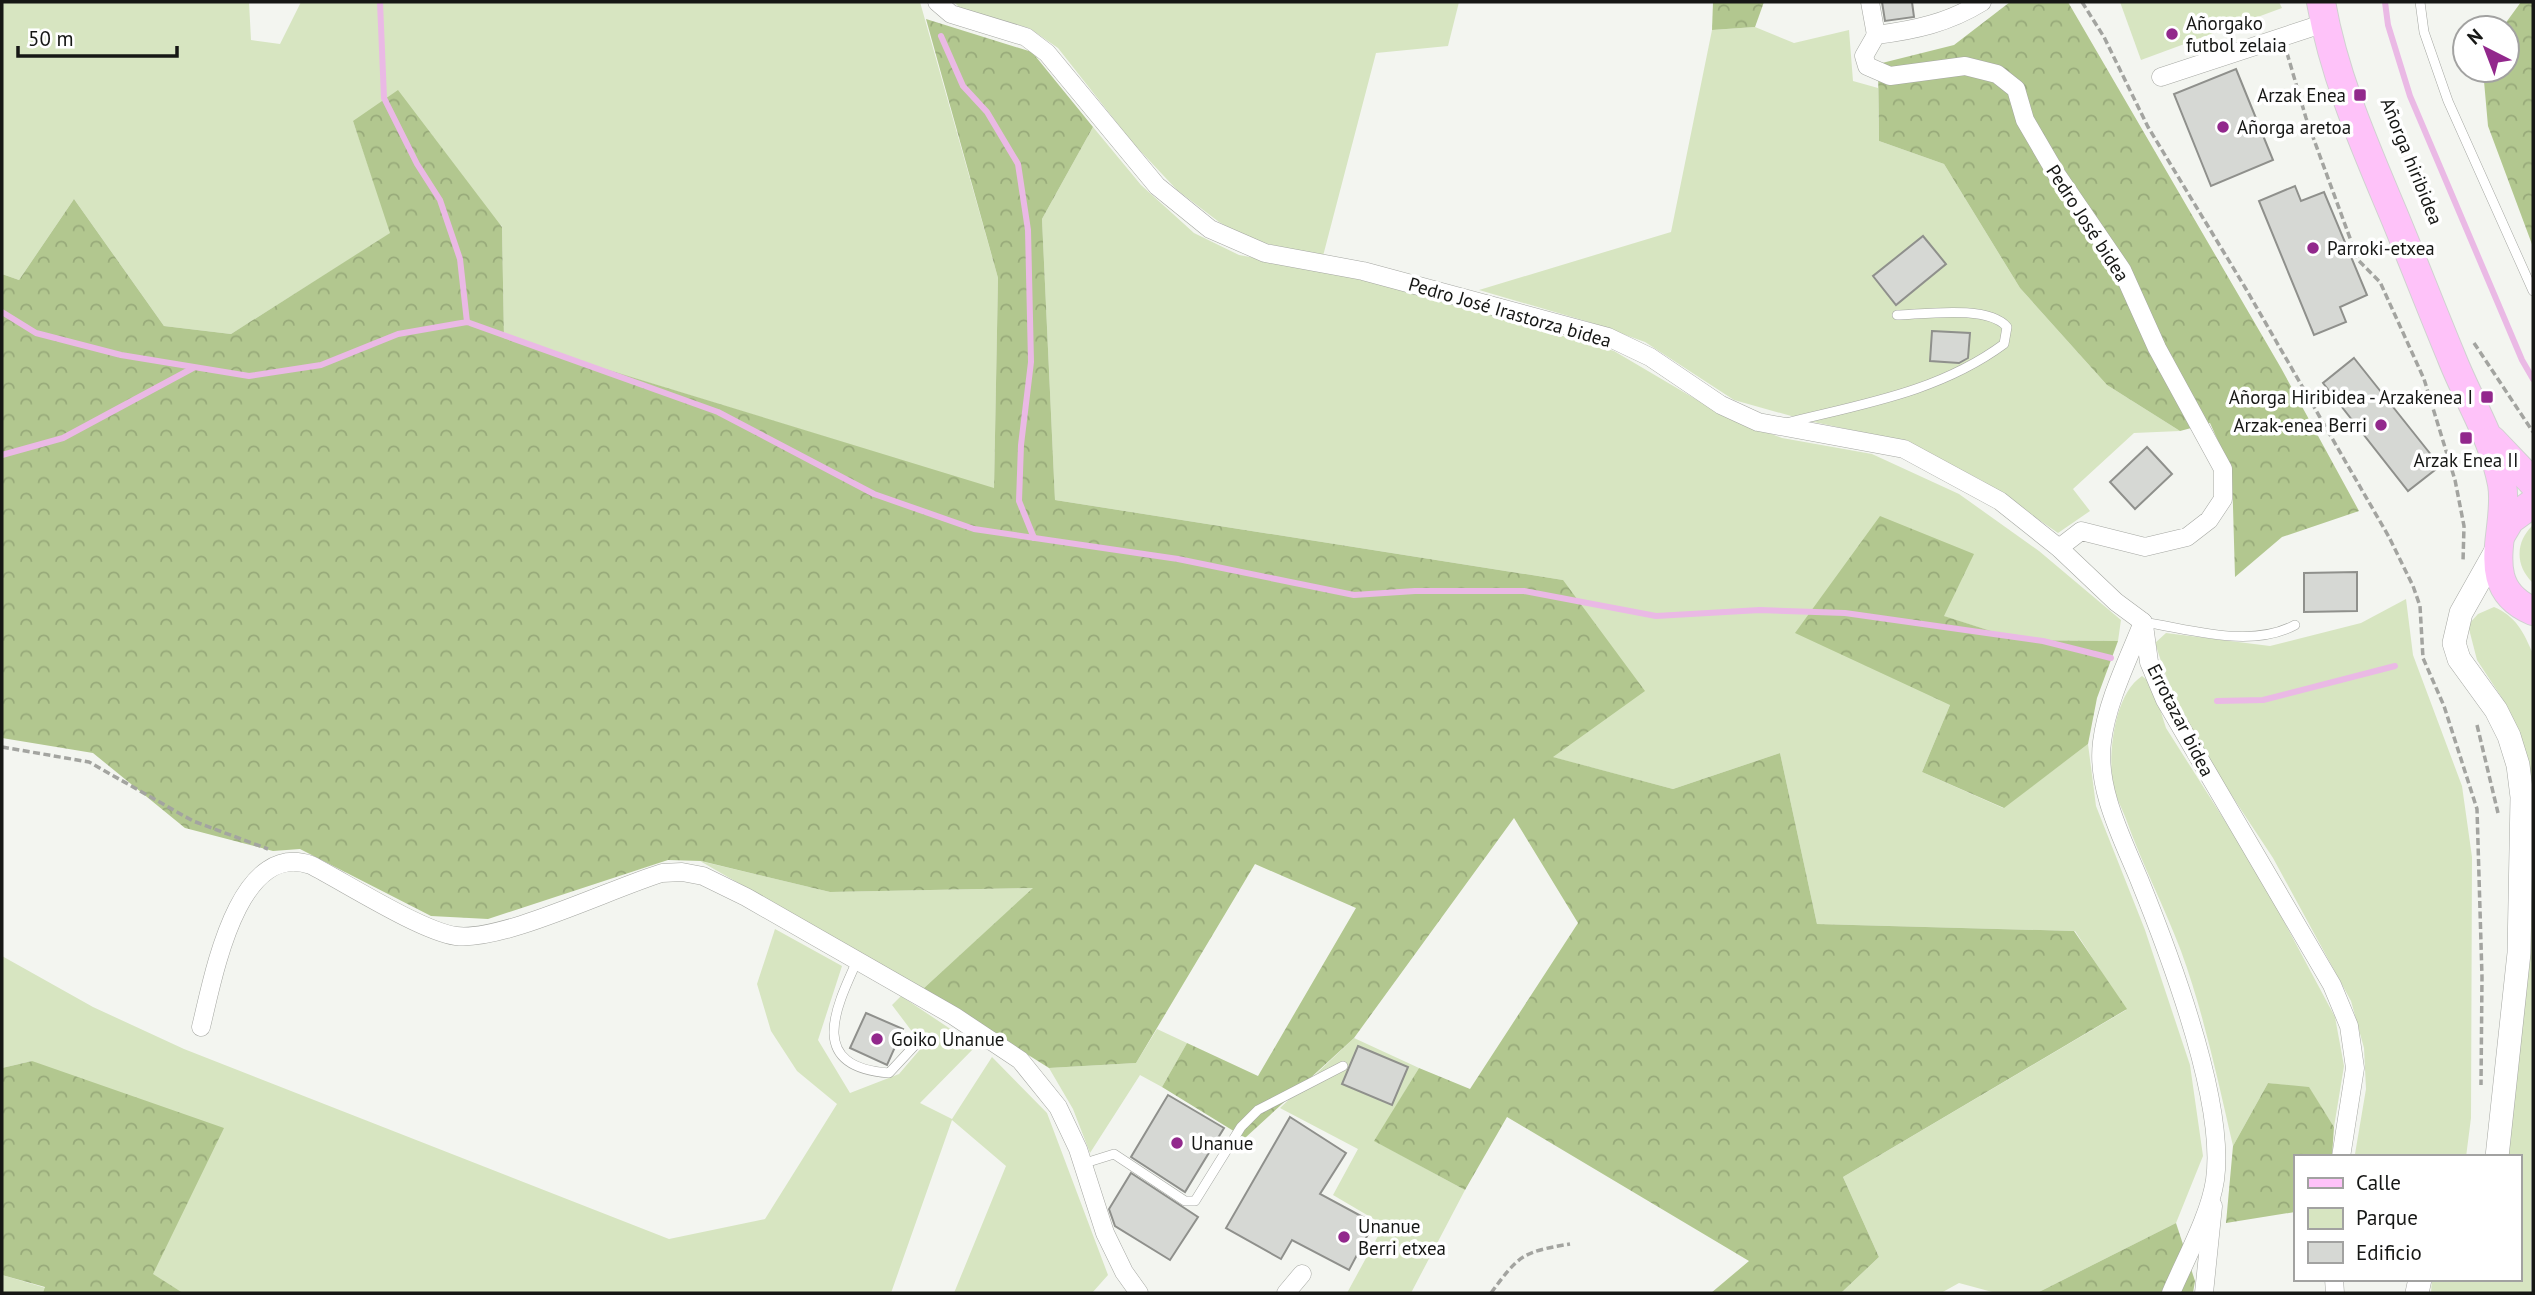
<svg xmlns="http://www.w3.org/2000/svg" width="2535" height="1295" font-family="'PT Sans',sans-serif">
<defs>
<pattern id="forest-crowns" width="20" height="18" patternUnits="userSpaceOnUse" patternTransform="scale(1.75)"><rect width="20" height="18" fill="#b2c78f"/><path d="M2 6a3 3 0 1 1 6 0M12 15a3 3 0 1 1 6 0" fill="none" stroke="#98aa7a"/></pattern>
</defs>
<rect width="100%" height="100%" fill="#f3f5f0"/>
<g fill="#d7e5c1">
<path d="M2,2H249L251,40L280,44L301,2H920L998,278L994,489L504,338L502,226L353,121L391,233L231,334L164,326L74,199L19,280L2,274Z"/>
<path d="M954,2H1459L1448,46L1376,53L1323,256L1250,240L1219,222L1177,190L1132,142L1058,48L1029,28L960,8Z"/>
<path d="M2120,2H2279L2282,8L2141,60Z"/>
<path d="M1755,27L1794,43L1849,30L1853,81L1878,88L1879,141L1944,164L2020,288L2107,385L2180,431L2134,433L2073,489L2090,511L2058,533L1981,480L1904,441L1809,421L1734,400L1645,342L1589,322L1479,290L1671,232L1712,30Z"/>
<path d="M1093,127L1141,185L1194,233L1239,255L1365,278L1614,351L1726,417L1782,438L1872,454L1959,494L2039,551L2121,620L2118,641L2019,640L1943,616L1880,516L1950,705L1922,772L2003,808L2088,744L2096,806L2145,930L2190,1065L2203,1156L2176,1223L2037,1293H1996L1959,1283L1941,1293H1841L1879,1257L1843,1177L2126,1010L2075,931L1817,924L1780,753L1673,789L1552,757L1563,580L1055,500L1042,219Z"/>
<path d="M2533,525V583C2515,566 2515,542 2533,525Z"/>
<path d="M2406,599L2413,655L2462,786L2472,857L2471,1118L2466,1157H2362L2355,1154L2366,1089L2364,1048L2351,1001L2273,858L2197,743L2166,676L2155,643L2166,633L2270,646L2361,623Z"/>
<path d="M2494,607C2516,616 2524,633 2533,654L2531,1293H2431L2432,1279H2519V1157H2505L2518,733L2502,698L2477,660L2468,625L2478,614Z"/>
<path d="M2142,676L2152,684L2166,728L2258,873L2335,1017L2344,1066L2334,1127L2309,1088L2268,1083L2233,1146C2218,1081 2204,1014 2181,951C2164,906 2142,864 2126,819C2121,806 2113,792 2112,779C2109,748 2115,694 2142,676Z"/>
<path d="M700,861L830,892L1034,888L923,989Z"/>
<path d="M775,929L842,966L818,1040L850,1093L899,1074L923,1046L892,1005L901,996L976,1046L920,1103L952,1119L992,1057L1047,1113L1108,1275L1092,1293H954L1006,1166L952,1120L891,1293H183L153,1275L32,1061L2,1068V956L93,1007L184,1049L669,1239L765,1219L837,1104L797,1071L771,1031L757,984Z"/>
<path d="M1157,1029L1187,1043L1162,1087L1140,1075L1090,1153L1073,1109L1049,1068L1136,1063Z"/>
<path d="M1354,1038L1419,1068L1375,1141L1465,1190L1411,1293H1347L1384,1225L1333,1195L1358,1149L1280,1108Z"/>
<path d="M2,1275L46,1288L43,1293H2Z"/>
</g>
<g fill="url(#forest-crowns)">
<path d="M1713,2H1764L1755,27L1712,30Z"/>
<path d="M2010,2H2068L2281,368L2359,511L2282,537L2235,577L2232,472L2210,423L2180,431L2107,385L2020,288L1944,164L1879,141L1878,64L1954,45Z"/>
<path d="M2521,2H2533V247L2488,126L2483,70H2507V28H2502Z"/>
<path d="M926,19L1032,52L1093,127L1042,219L1055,500L1563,580L1645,691L1553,757L1673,789L1780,753L1817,924L2074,931L2127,1009L1843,1177L1879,1257L1841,1293H1711L1749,1261L1507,1117L1465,1190L1374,1141L1419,1068L1470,1089L1578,923L1514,818L1354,1038L1245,1138L1162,1087L1187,1043L1258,1076L1356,908L1255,864L1136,1063L1049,1068L923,989L1033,888L830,892L701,861L668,860L488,919L431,916L300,849L273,851L185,828L93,753L2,738V274L19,280L74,199L164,326L231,334L390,233L353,121L398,90L502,227L504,338L994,488L998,278Z"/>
<path d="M1880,516L1974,554L1944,616L2019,640L2118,641L2097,698L2088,744L2004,808L1922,772L1950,705L1795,633Z"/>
<path d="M32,1061L224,1128L153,1274L183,1293H43L45,1287L2,1275V1068Z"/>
<path d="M2268,1083L2309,1087L2334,1127L2332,1157H2295V1212L2226,1223L2233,1146Z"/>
<path d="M2176,1223L2195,1281L2193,1293H2037Z"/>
</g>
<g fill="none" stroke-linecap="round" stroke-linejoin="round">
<g stroke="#eab9e5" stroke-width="6">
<path d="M380,2L384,98L417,164L440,200L460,259L467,322"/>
<path d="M2385,2L2388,25L2410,96L2522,360L2533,379"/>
<path d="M941,36L963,86L987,112L1018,164L1028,230L1031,362L1021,445L1019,501L1034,538"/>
<path d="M2,312L36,333L121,355L249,376L321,365L398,334L467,322L718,412L874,494L974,529L1178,559L1354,595L1415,591H1524L1656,616L1760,610L1845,613L2043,641L2111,658"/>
<path d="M2,455L63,438L193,368"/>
<path d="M2217,701L2263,700L2395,666"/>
</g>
</g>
<g fill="#d6d8d4" stroke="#8f908c" stroke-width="2">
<path d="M1882,2H1912L1914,17L1885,21Z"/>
<path d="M2236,69L2273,160L2211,186L2174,94Z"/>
<path d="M2295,186L2301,201L2324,192L2367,295L2340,307L2346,322L2314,335L2259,201Z"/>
<path d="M1923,236L1946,264L1896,305L1873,276Z"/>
<path d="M1932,331L1970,333L1968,358L1959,363L1930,361Z"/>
<path d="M2354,358L2440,466L2408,491L2323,383Z"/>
<path d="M2147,447L2172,474L2135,509L2110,482Z"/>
<path d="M2357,572V611L2304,612V573Z"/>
<path d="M866,1013L903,1029L887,1065L850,1048Z"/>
<path d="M1358,1046L1408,1067L1392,1105L1342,1084Z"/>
<path d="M1168,1095L1224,1128L1185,1192L1131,1157Z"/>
<path d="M1290,1117L1346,1153L1320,1194L1374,1223L1349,1270L1292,1240L1281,1259L1226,1228Z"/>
<path d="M1131,1173L1198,1217L1170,1260L1115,1226L1109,1209Z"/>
</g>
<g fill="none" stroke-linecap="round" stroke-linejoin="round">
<defs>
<g id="service">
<path d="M2420,2L2424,32L2448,101L2533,291"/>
<path d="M1786,423C1862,404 1939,392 2004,344L2007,327C1988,305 1926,314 1897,315"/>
<path d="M2143,622C2191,629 2250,649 2295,625"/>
<path d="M857,961C834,1011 808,1067 889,1073L916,1044"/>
<path d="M1082,1164L1114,1154L1185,1201H1195L1241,1127L1258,1110L1343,1066"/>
</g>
<g id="minor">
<path d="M937,2L951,14L1026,37L1047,53L1157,186L1210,229L1265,253L1363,271L1608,337L1650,357L1721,405L1758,422L1904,449L2000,501L2059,548L2116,602L2143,622"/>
<path d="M1870,2L1876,35"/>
<path d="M1982,2C1948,23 1915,30 1876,35L1864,56L1867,66L1890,76L1965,66L1997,74L2016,89L2025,120L2057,175L2122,270L2157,348L2223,469V499L2209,520L2187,537L2145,547L2081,531L2059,548"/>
<path d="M2161,77L2325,23"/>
<path d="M2143,622C2128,660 2107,701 2102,742C2096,788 2122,838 2139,879C2169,953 2226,1102 2215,1180C2210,1215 2185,1260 2171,1293"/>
<path d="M2144,625L2149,662L2165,700L2332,985L2349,1026L2355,1068L2341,1157"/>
<path d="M201,1027C213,979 237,839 311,865C346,883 421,931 456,936C502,942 612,888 662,873L682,872L703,876L746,897L954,1016L1020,1060L1058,1107L1078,1149L1105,1233L1124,1272L1139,1293"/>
<path d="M2334,1279L2335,1293"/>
<path d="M1286,1293L1302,1274"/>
<path d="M2204,1293L2213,1206"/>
</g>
<g id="tertiary">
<path d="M2497,1157L2519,953L2522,797L2518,765L2509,736L2496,710L2459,659L2454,643L2461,613L2497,549"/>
<path d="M2417,1293L2420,1279"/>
</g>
<g id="primary">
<path d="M2321,2C2334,76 2364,144 2393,213C2413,261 2431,308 2451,356C2468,400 2493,437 2502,484C2510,530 2474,586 2533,611"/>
<path d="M2492,440L2533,483"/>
<path d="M2501,535L2510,520L2533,503"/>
</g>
</defs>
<use href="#service" stroke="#a5a7a2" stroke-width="10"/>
<use href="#minor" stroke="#a5a7a2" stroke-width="19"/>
<use href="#tertiary" stroke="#a5a7a2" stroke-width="24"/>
<use href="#primary" stroke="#d0d1d0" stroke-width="30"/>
<g stroke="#a3a4a0" stroke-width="3.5" stroke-dasharray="7 3.5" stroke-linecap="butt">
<path d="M2082,2L2104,37L2148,127L2246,289L2389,537L2413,586L2420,606L2423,658L2444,706L2477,809L2482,977L2481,1085"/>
<path d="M2287,53L2306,118L2358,260L2380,282L2424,379L2455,480L2464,526L2463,562"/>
<path d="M2474,343L2533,432"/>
<path d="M2477,725L2498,813"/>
<path d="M2,747L89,762L193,821L268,849"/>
<path d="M1491,1293C1519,1255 1522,1252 1570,1244"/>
</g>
<use href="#service" stroke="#fff" stroke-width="9"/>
<use href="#minor" stroke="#fff" stroke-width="18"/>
<use href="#tertiary" stroke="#fff" stroke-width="23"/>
<use href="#primary" stroke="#fec2f9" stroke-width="28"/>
</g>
<g fill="#92288c" stroke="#fff" stroke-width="2.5">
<circle cx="2172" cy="34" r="7"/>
<rect x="2353" y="88" width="14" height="14" rx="3.5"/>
<circle cx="2223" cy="127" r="7"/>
<circle cx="2313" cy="248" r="7"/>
<rect x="2480" y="390" width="14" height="14" rx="3.5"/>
<circle cx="2381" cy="425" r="7"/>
<rect x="2459" y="431" width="14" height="14" rx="3.5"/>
<circle cx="877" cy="1039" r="7"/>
<circle cx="1177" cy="1143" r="7"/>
<circle cx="1344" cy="1237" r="7"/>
</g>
<g text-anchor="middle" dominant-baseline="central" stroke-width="7" stroke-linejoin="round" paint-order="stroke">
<g font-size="19" fill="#161715" stroke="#fff" text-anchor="start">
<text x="2186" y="23">Añorgako<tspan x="2186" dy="22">futbol zelaia</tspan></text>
<text x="2346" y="95" text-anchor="end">Arzak Enea</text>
<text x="2237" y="127">Añorga aretoa</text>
<text x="2327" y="248">Parroki-etxea</text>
<text x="2473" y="397" text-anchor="end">Añorga Hiribidea - Arzakenea I</text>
<text x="2367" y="425" text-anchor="end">Arzak-enea Berri</text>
<text x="2466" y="460" text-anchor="middle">Arzak Enea II</text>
<text x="891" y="1039">Goiko Unanue</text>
<text x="1191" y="1143">Unanue</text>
<text x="1358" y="1226">Unanue<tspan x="1358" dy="22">Berri etxea</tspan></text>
</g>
<g font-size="19" fill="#161715" stroke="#fff">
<text transform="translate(2412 161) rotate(68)">Añorga hiribidea</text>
<text transform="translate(2088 223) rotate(57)">Pedro José bidea</text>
<text transform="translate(1510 312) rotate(16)">Pedro José Irastorza bidea</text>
<text transform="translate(2181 720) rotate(63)">Errotazar bidea</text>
</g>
</g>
<rect width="2535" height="1295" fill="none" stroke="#161715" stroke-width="7"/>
<rect x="2294" y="1155" width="228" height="126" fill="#ffffff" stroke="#a2a2a1" stroke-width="2"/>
<rect x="2308" y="1178" width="35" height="10" fill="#fec2f9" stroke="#a2a2a1" stroke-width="2"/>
<text x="2356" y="1190" font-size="21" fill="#161715">Calle</text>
<rect x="2308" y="1208" width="35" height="21" fill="#d7e5c1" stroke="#a2a2a1" stroke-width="2"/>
<text x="2356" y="1225" font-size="21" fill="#161715">Parque</text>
<rect x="2308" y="1242" width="35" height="21" fill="#d6d8d4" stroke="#a2a2a1" stroke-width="2"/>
<text x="2356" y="1260" font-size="21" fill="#161715">Edificio</text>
<g transform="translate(2486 49) rotate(318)"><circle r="33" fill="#ffffff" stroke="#a2a2a1" stroke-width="2"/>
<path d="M0-5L12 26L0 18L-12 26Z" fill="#92288c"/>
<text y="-10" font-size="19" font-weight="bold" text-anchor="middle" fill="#161715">N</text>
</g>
<path d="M18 46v10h159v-10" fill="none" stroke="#161715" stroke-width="3.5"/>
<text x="28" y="46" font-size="21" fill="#161715" stroke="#ffffff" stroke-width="5" paint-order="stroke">50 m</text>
</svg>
